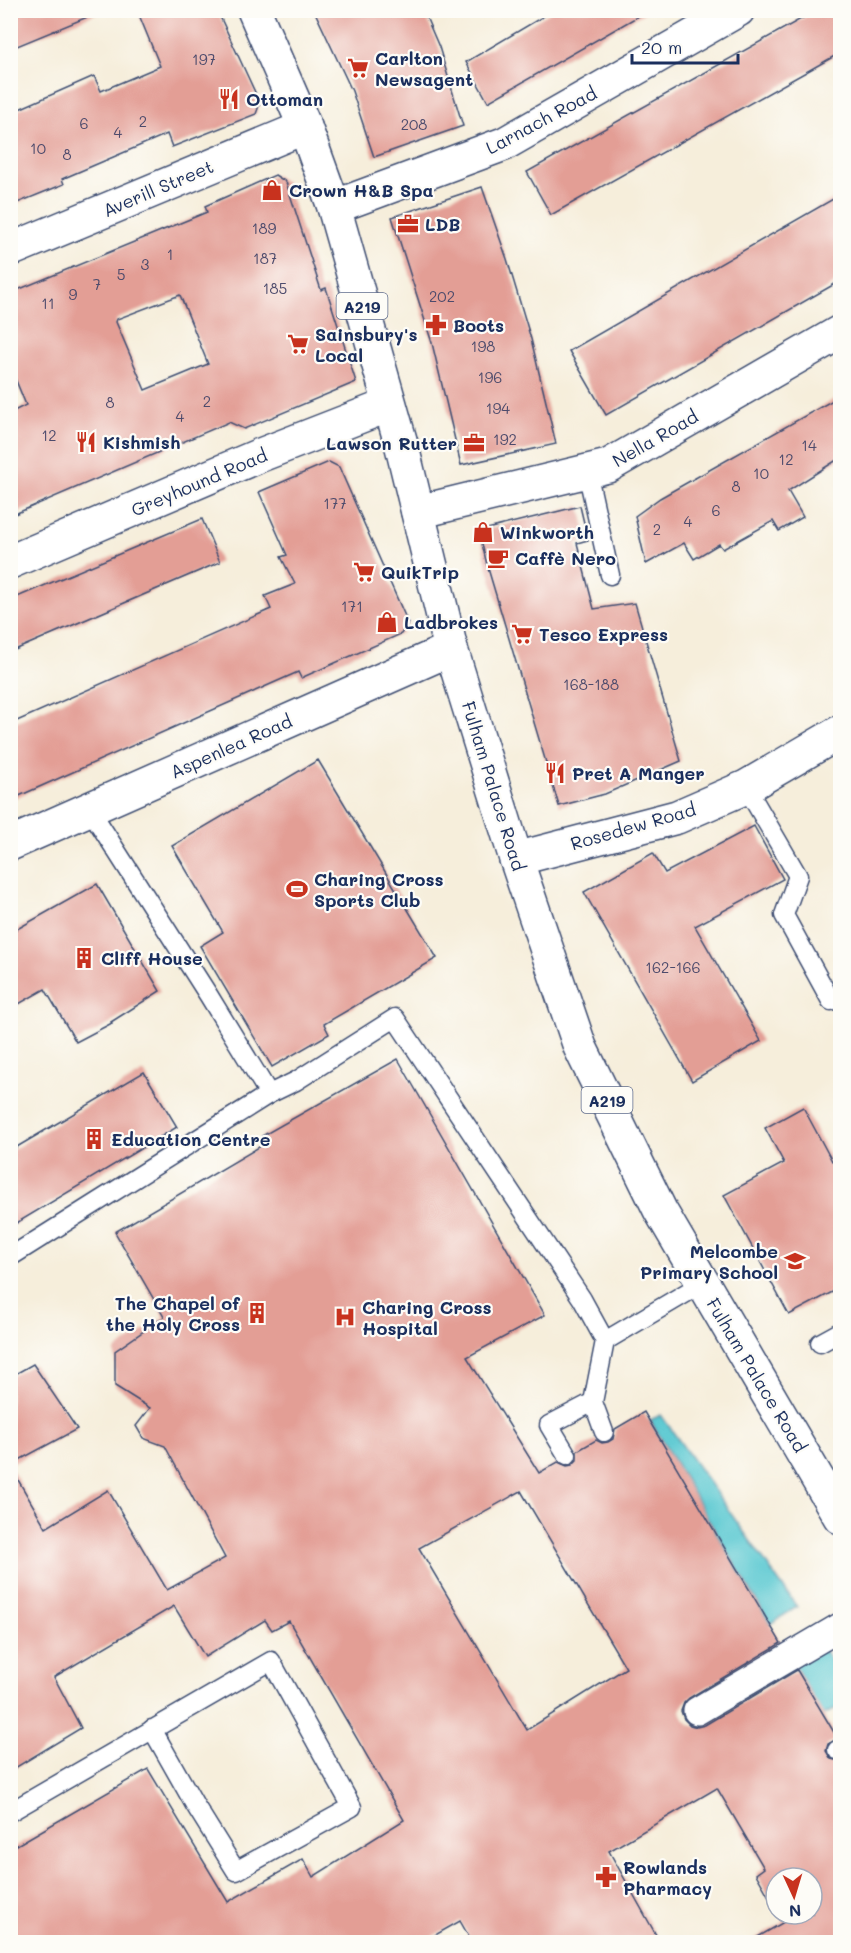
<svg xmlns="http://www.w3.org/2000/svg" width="851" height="1953" font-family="Mali,sans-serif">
<rect width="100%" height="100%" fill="#fdfcf7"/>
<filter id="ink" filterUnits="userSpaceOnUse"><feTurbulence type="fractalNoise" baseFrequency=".0167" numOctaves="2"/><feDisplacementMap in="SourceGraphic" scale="12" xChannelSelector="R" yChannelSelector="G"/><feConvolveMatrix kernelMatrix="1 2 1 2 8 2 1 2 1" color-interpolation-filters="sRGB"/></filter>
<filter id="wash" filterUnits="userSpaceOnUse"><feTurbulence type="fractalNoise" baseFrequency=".008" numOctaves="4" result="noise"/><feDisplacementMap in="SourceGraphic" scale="24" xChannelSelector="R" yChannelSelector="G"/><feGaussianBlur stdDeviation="1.35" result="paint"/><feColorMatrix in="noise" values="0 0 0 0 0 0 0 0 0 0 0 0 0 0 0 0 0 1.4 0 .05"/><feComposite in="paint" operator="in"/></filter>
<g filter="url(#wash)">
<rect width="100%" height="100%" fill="#f6eedb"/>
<g fill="#5cc9d2" stroke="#3c7c98" stroke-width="1.5">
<path d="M661,1415L797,1607L770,1624L650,1420Z"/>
<path d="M821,1646L840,1672V1707L823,1715L792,1661Z"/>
</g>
<g id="blocks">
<g fill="#e39e95" fill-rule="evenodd">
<path d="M10,10H102V11L10,49Z"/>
<path d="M137,10H217L260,103L256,114L172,147L167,134L62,179L64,184L10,206V113L94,76L101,91L160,66Z"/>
<path d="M314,10H423L439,47L463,126L374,157L352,91Z"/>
<path d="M554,10H649L488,102L466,62Z"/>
<path d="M817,10H840V53L551,215L527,172Z"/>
<path d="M275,175L286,182L321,290L326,288L356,382L244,429L229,422L10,516V413L26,405L10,366V293L207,212L205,206ZM180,295L208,364L145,390L116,322L117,319Z"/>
<path d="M482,187L507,259L531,339L556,444L461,465L432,343L392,217Z"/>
<path d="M840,195V281L606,415L569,351Z"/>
<path d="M840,396V458L788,491L803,517L779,531L773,521L723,549L719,544L694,559L684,543L646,564L635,516L660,498Z"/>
<path d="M329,462L339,467L408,623L401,634L301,678L298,672L10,800V724L271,609L265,596L295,584L281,557L287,555L259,492Z"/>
<path d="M580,506L588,540L577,543L594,609L635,603L681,761L605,794L559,806L487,565L479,531Z"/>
<path d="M202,519L220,562L10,652V600Z"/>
<path d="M318,760L437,958L324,1024L329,1034L272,1067L200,946L223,932L172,846Z"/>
<path d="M754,826L783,879L695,926L761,1041L692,1081L584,892L653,853L665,873Z"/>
<path d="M97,884L160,991L111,1022L112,1023L76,1042L45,989L10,1009V933Z"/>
<path d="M398,1059L545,1315L467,1357L539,1473L558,1462L567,1466L572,1465L577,1460V1451L596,1440L602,1443L608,1442L613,1439L615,1429L644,1412L781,1643L689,1698L684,1703L681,1711L684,1719L690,1725L697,1727L705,1725L797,1670L838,1739L828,1744L826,1751L831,1759L840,1761V1942H749L784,1922L779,1914H812V1878H776V1909L756,1874L764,1868L717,1788L609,1851L660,1942H472L460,1921L423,1942H10V1849L148,1769L228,1902L303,1859L313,1877L404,1820L289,1621L272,1630L265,1620L205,1657L174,1606L54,1677L81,1728L10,1771V1466L46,1528L108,1490L167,1590L225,1558L165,1446L143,1438L136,1426L150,1408L115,1386V1351L164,1317L115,1232L266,1143L262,1136ZM521,1491L626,1668L527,1730L419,1548Z"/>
<path d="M144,1072L177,1127L10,1227V1151Z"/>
<path d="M803,1107L832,1161L840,1156V1288L789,1315L724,1195L784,1163L765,1128Z"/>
<path d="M33,1364L77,1429L10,1465V1377Z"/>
</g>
</g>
</g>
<g filter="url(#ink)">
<use href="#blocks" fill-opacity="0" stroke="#3c4c71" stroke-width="1.5"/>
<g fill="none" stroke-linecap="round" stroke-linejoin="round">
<defs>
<g id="service">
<path d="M587,471L610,575"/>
<path d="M746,787L798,876L784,915L831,1001"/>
<path d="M89,808L209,996L269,1094"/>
<path d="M10,1257L269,1094L296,1081L395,1018L582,1299L605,1341"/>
<path d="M820,1343L840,1332"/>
<path d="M604,1432L593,1402L605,1341L703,1283"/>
<path d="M567,1455L549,1425L593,1402"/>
<path d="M837,1750H840"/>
<path d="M10,1812L271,1661L352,1807L236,1871L195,1805L152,1729"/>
</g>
<path id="pedestrian" d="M697,1711L840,1627"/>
<g id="minor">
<path d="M334,207L504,144L738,10"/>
<path d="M10,250L305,127"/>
<path d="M418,512L608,466L840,332"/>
<path d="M10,562L258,456L389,405"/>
<path d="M10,844L451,649"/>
<path d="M516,859L677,817L746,787L840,732"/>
</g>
<path id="primary" d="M254,10L305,127L334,207L402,447L451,649L516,859L580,1047L660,1210L840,1517"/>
</defs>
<use href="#service" stroke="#3c4c71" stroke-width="21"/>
<use href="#pedestrian" stroke="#3c4c71" stroke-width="30"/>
<use href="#minor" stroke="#3c4c71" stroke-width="36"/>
<use href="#primary" stroke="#3c4c71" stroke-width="36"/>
<use href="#service" stroke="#fff" stroke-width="18"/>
<use href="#pedestrian" stroke="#fff" stroke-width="27"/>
<use href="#minor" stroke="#fff" stroke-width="33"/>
<use href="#primary" stroke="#fff" stroke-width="33"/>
</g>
</g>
<defs>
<symbol id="supermarket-bare" viewBox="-9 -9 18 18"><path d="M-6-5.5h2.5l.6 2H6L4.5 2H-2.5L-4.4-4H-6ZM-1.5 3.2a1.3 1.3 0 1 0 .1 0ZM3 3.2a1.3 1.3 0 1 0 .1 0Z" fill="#c8321e" stroke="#fdfcf7" stroke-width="2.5" paint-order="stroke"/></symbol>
<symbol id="restaurant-bare" viewBox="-9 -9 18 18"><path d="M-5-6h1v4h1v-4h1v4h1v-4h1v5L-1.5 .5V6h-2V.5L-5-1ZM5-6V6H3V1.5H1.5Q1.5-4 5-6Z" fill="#c8321e" stroke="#fdfcf7" stroke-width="2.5" paint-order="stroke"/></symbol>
<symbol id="shop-bare" viewBox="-9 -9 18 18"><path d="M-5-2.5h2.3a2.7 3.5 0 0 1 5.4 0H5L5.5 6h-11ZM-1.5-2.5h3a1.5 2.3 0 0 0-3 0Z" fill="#c8321e" stroke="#fdfcf7" stroke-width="2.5" paint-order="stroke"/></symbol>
<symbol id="office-bare" viewBox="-9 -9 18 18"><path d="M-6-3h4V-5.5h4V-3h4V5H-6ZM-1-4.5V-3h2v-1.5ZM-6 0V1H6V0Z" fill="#c8321e" stroke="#fdfcf7" stroke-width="2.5" paint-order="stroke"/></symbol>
<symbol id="pharmacy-bare" viewBox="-9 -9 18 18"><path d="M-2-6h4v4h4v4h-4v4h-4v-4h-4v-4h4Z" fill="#c8321e" stroke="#fdfcf7" stroke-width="2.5" paint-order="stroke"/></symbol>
<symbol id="cafe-bare" viewBox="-9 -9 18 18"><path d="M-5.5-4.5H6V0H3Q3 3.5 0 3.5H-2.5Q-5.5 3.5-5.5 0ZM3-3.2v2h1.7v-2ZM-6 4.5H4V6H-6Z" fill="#c8321e" stroke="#fdfcf7" stroke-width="2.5" paint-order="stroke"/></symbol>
<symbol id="stadium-bare" viewBox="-9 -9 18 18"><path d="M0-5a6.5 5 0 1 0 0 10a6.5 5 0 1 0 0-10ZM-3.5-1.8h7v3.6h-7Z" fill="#c8321e" stroke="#fdfcf7" stroke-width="2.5" paint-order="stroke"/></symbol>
<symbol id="building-bare" viewBox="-9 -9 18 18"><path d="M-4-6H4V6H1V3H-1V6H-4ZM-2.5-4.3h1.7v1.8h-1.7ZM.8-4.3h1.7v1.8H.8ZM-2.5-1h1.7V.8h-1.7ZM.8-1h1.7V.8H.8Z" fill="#c8321e" stroke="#fdfcf7" stroke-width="2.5" paint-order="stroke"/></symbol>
<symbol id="school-bare" viewBox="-9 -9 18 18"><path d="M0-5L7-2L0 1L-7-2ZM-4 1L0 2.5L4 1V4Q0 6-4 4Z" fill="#c8321e" stroke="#fdfcf7" stroke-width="2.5" paint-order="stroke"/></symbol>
<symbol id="hospital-bare" viewBox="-9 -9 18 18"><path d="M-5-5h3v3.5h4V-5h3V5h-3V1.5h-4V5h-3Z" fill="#c8321e" stroke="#fdfcf7" stroke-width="2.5" paint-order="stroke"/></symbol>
</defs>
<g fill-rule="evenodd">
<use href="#supermarket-bare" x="343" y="53" width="30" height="30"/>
<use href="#restaurant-bare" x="214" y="84" width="30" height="30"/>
<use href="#shop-bare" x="257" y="175" width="30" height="30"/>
<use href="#office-bare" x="393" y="209" width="30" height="30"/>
<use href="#pharmacy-bare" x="421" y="310" width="30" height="30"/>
<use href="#supermarket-bare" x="283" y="329" width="30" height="30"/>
<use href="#restaurant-bare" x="71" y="427" width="30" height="30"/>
<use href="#office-bare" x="459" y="428" width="30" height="30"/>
<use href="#shop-bare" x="468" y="517" width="30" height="30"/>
<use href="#cafe-bare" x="483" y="543" width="30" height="30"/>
<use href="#supermarket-bare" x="349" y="557" width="30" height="30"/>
<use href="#shop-bare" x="372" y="607" width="30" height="30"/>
<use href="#supermarket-bare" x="507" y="619" width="30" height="30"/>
<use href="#restaurant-bare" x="540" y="758" width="30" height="30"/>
<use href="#stadium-bare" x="282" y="874" width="30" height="30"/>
<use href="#building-bare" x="69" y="943" width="30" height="30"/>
<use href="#building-bare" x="79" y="1124" width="30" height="30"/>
<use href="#school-bare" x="780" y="1246" width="30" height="30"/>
<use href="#building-bare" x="242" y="1298" width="30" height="30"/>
<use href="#hospital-bare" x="330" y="1302" width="30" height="30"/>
<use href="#pharmacy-bare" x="591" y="1862" width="30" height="30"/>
</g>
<g text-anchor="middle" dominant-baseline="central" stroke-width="4.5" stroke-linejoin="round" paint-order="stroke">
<g font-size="15" fill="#4d4b6c">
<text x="204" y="59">197</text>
<text x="143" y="121">2</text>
<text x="84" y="123">6</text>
<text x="414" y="124">208</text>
<text x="118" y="132">4</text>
<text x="38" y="148">10</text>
<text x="67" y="154">8</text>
<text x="264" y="228">189</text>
<text x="170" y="254">1</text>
<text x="265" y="258">187</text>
<text x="145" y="264">3</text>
<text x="121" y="274">5</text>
<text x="97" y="284">7</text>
<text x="275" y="288">185</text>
<text x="73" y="294">9</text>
<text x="442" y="296">202</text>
<text x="48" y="303">11</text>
<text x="483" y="346">198</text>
<text x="490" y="377">196</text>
<text x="207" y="401">2</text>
<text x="110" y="402">8</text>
<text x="498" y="408">194</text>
<text x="180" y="416">4</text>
<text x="49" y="435">12</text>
<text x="505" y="439">192</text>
<text x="809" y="445">14</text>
<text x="786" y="459">12</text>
<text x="761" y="473">10</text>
<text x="736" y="486">8</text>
<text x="335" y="503">177</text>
<text x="716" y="510">6</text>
<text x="688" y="521">4</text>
<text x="657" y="529">2</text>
<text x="352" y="606">171</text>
<text x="591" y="684">168-188</text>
<text x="673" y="967">162-166</text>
</g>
<g fill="#fdfcf7" stroke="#5f6c8c" stroke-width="1.5">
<rect x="336.5" y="293" width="51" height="26" rx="4.5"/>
<rect x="581.5" y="1087" width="51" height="26" rx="4.5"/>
</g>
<g font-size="16" font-weight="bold" fill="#1b2f5e">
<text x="362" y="306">A219</text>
<text x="607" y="1100">A219</text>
</g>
<g font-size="18" font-weight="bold" fill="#1b2f5e" stroke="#fdfcf7" text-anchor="start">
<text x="375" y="58">Carlton<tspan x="375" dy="21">Newsagent</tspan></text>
<text x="246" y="99">Ottoman</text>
<text x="289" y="190">Crown H&amp;B Spa</text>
<text x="425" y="224">LDB</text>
<text x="453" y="325">Boots</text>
<text x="315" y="334">Sainsbury's<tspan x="315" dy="21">Local</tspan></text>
<text x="103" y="442">Kishmish</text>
<text x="457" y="443" text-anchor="end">Lawson Rutter</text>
<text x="500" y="532">Winkworth</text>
<text x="515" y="558">Caffè Nero</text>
<text x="381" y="572">QuikTrip</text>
<text x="404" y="622">Ladbrokes</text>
<text x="539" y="634">Tesco Express</text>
<text x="572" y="773">Pret A Manger</text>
<text x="314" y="879">Charing Cross<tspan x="314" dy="21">Sports Club</tspan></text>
<text x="101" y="958">Cliff House</text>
<text x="111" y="1139">Education Centre</text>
<text x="778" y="1251" text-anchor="end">Melcombe<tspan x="778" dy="21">Primary School</tspan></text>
<text x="240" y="1303" text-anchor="end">The Chapel of<tspan x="240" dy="21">the Holy Cross</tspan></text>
<text x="362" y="1307">Charing Cross<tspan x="362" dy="21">Hospital</tspan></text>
<text x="623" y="1867">Rowlands<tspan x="623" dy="21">Pharmacy</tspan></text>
</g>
<g font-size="18" fill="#1b2f5e" stroke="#fdfcf7">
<text transform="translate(541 120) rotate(-28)">Larnach Road</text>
<text transform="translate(158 188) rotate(-23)">Averill Street</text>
<text transform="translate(655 438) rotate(-30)">Nella Road</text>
<text transform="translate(199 482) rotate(-23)">Greyhound Road</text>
<text transform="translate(231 746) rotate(-24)">Aspenlea Road</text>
<text transform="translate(494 786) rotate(73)">Fulham Palace Road</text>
<text transform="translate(633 826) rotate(-16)">Rosedew Road</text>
<text transform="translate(757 1375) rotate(59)">Fulham Palace Road</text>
</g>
</g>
<rect width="851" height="1953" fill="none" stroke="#fdfcf7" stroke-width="36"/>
<g transform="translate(794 1896) rotate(176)"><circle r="28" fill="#fdfcf7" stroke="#a3aaba" stroke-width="1.5"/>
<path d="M0-4.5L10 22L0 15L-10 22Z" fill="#c8321e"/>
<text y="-9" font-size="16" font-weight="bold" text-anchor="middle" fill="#1b2f5e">N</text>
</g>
<path d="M632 54v9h106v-9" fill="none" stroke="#1b2f5e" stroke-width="3"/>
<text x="641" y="54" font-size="18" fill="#1b2f5e" stroke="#fdfcf7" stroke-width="4.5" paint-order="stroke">20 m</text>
</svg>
